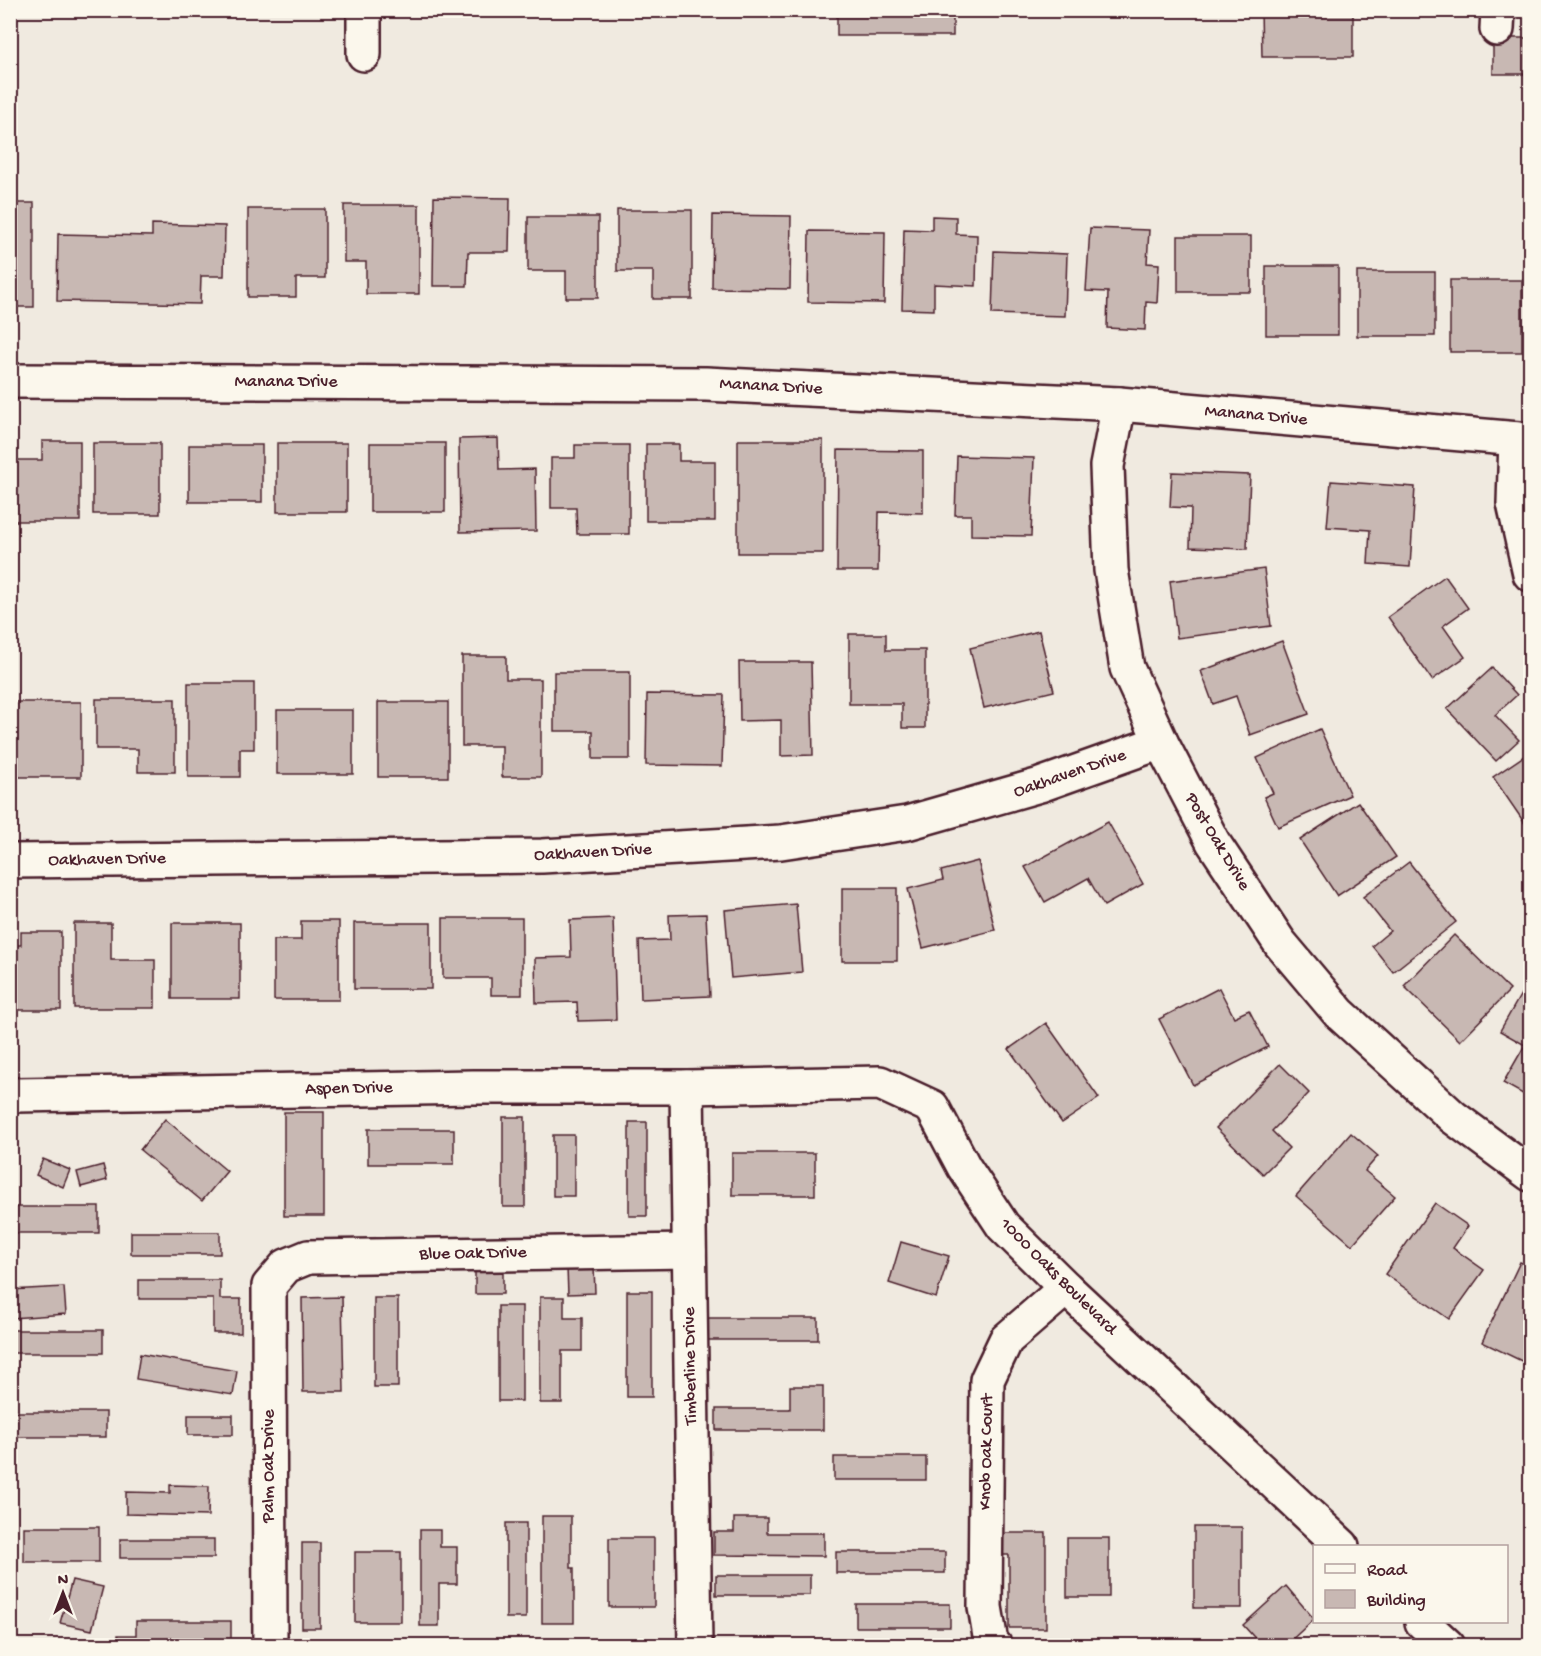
<svg xmlns="http://www.w3.org/2000/svg" width="1541" height="1656" font-family="'Gochi Hand',sans-serif">
<rect width="100%" height="100%" fill="#f0eae0"/>
<filter id="ink" filterUnits="userSpaceOnUse"><feTurbulence type="fractalNoise" baseFrequency=".0167" numOctaves="2"/><feDisplacementMap in="SourceGraphic" scale="12" xChannelSelector="R" yChannelSelector="G"/><feConvolveMatrix kernelMatrix="1 2 1 2 8 2 1 2 1" color-interpolation-filters="sRGB"/></filter>
<g filter="url(#ink)">
<g fill="#c8b8b3" stroke="#4a1f2b" stroke-width="1.5">
<rect x="837" y="10" width="116" height="26"/>
<path d="M1261,10H1353V57H1262Z"/>
<rect x="1493" y="38" width="37" height="36"/>
<path d="M434,197L510,198L509,252H468L467,286H433Z"/>
<rect x="10" y="203" width="24" height="104"/>
<path d="M344,205H419V294H366V262H344Z"/>
<path d="M248,209H325V278H296V297H248Z"/>
<path d="M617,210H692V299H653V271H617Z"/>
<path d="M713,215L791,216L790,289L712,288Z"/>
<path d="M932,216L956,217V234L977,235L976,286L934,284V310L902,309L904,229L932,230Z"/>
<path d="M528,217H598V298H566V271H528Z"/>
<path d="M152,224L225,226L224,276H201L200,304L57,301L58,234L152,236Z"/>
<path d="M1090,228L1149,230L1147,263L1159,264L1157,303L1146,302L1145,330L1107,328L1108,292L1086,291Z"/>
<path d="M809,231L885,232L884,303L808,302Z"/>
<rect x="1178" y="236" width="73" height="56"/>
<path d="M994,251L1067,254L1065,316L992,314Z"/>
<rect x="1266" y="266" width="72" height="69"/>
<rect x="1357" y="272" width="78" height="64"/>
<rect x="1450" y="280" width="72" height="72"/>
<path d="M498,438L499,470L535,469L536,531L460,532L459,439Z"/>
<rect x="738" y="440" width="85" height="113"/>
<path d="M42,441H80V521H10V460H42Z"/>
<rect x="93" y="443" width="67" height="71"/>
<rect x="277" y="443" width="70" height="69"/>
<rect x="370" y="443" width="75" height="69"/>
<path d="M646,444H679V461H715V521H646Z"/>
<rect x="189" y="445" width="73" height="57"/>
<path d="M575,445H629V534H577L576,508H551V458H575Z"/>
<path d="M838,450L923,451V513L879,512L878,571H837Z"/>
<path d="M957,456L1034,458L1031,536L971,535V515H955Z"/>
<path d="M1172,472L1250,475L1247,549L1190,547L1191,508L1170,507Z"/>
<path d="M1331,481L1415,487L1410,567L1368,564L1370,530L1327,527Z"/>
<path d="M1264,569L1271,626L1177,638L1170,581Z"/>
<path d="M1445,576L1468,608L1443,626L1465,657L1432,680L1388,617Z"/>
<path d="M1039,631L1054,691L984,708L970,648Z"/>
<path d="M849,634H886V650H925V728H902V704H849Z"/>
<path d="M1282,641L1309,714L1250,735L1236,696L1213,704L1201,671Z"/>
<path d="M462,656H506V679H541V777H502V746H462Z"/>
<path d="M739,662H811L813,755L781,756V720L740,721Z"/>
<path d="M1492,668L1517,695L1495,715L1519,740L1496,761L1447,709Z"/>
<path d="M554,672H630V759H593V731H554Z"/>
<path d="M188,683H254V749H240V777H188Z"/>
<path d="M647,694L724,695L722,766L646,765Z"/>
<path d="M96,699H175V772H138V749H96Z"/>
<rect x="10" y="702" width="71" height="75"/>
<rect x="378" y="702" width="70" height="75"/>
<rect x="277" y="710" width="76" height="64"/>
<path d="M1320,729L1350,795L1278,827L1264,797L1273,793L1257,758Z"/>
<path d="M1530,752V831L1493,777Z"/>
<path d="M1358,802L1396,857L1337,896L1300,840Z"/>
<path d="M1108,822L1143,884L1104,906L1088,878L1045,902L1025,867Z"/>
<path d="M978,861L995,930L923,948L908,889L943,880L941,871Z"/>
<path d="M1409,862L1456,922L1393,972L1372,946L1390,931L1363,897Z"/>
<rect x="842" y="888" width="55" height="73"/>
<path d="M796,904L802,972L731,978L725,910Z"/>
<path d="M706,914L710,996L641,999L639,941L670,940L669,915Z"/>
<path d="M443,918H522V995H491V978H443Z"/>
<path d="M613,918L616,1020L578,1021L577,1002L536,1003L535,958L571,957L570,920Z"/>
<path d="M301,921H339V1000H274V940H301Z"/>
<path d="M74,923H111V960H155V1008H74Z"/>
<rect x="172" y="923" width="68" height="76"/>
<rect x="354" y="923" width="77" height="66"/>
<path d="M21,932H61V1010H10V945H21Z"/>
<path d="M1454,935L1510,990L1460,1041L1404,986Z"/>
<path d="M1525,987L1530,990V1098L1503,1083L1525,1045L1500,1031Z"/>
<path d="M1219,988L1234,1017L1249,1010L1268,1047L1193,1085L1159,1019Z"/>
<path d="M1046,1023L1099,1098L1062,1123L1009,1049Z"/>
<path d="M1280,1064L1309,1093L1272,1131L1289,1148L1263,1174L1216,1128Z"/>
<rect x="284" y="1112" width="40" height="104"/>
<rect x="503" y="1117" width="22" height="90"/>
<path d="M165,1119L227,1171L202,1201L140,1150Z"/>
<rect x="629" y="1122" width="18" height="94"/>
<rect x="368" y="1129" width="86" height="35"/>
<path d="M1351,1133L1378,1156L1365,1171L1395,1196L1352,1245L1296,1196Z"/>
<rect x="553" y="1135" width="21" height="61"/>
<rect x="732" y="1153" width="83" height="42"/>
<path d="M43,1159L70,1170L63,1187L36,1175Z"/>
<path d="M103,1165L107,1180L81,1187L77,1172Z"/>
<path d="M1435,1203L1468,1226L1453,1248L1484,1270L1449,1319L1385,1274Z"/>
<rect x="10" y="1207" width="89" height="26"/>
<rect x="131" y="1232" width="89" height="22"/>
<path d="M901,1242L949,1256L936,1298L889,1283Z"/>
<path d="M1520,1262L1530,1266V1365L1482,1342Z"/>
<path d="M594,1267L595,1293L568,1294L567,1268Z"/>
<rect x="475" y="1271" width="28" height="23"/>
<path d="M139,1280H220V1299H241V1333H213V1299H139Z"/>
<path d="M64,1287L66,1314L12,1318L10,1290Z"/>
<rect x="627" y="1291" width="25" height="106"/>
<path d="M342,1297L344,1392H303L302,1298Z"/>
<path d="M540,1297H564V1318H582V1351H562V1403H540Z"/>
<rect x="374" y="1298" width="24" height="89"/>
<rect x="498" y="1306" width="24" height="95"/>
<rect x="708" y="1318" width="110" height="22"/>
<rect x="10" y="1330" width="93" height="23"/>
<path d="M140,1354L237,1371L233,1395L136,1379Z"/>
<path d="M790,1386H823V1430H716V1409H790Z"/>
<rect x="10" y="1412" width="96" height="25"/>
<rect x="188" y="1415" width="45" height="20"/>
<rect x="834" y="1457" width="92" height="23"/>
<path d="M170,1485L209,1486L208,1516L126,1514V1492L170,1493Z"/>
<path d="M542,1516H571V1568H574V1623H542Z"/>
<path d="M734,1518H767V1533H824V1556L714,1555V1532H734Z"/>
<rect x="506" y="1523" width="20" height="95"/>
<rect x="24" y="1527" width="75" height="35"/>
<rect x="1194" y="1527" width="48" height="81"/>
<path d="M420,1530H440V1547H457V1584H439V1626H420Z"/>
<path d="M996,1533H1046V1628H1009V1555H996Z"/>
<rect x="609" y="1538" width="45" height="69"/>
<rect x="1067" y="1538" width="42" height="59"/>
<rect x="120" y="1539" width="94" height="19"/>
<rect x="302" y="1543" width="18" height="85"/>
<rect x="355" y="1552" width="46" height="70"/>
<rect x="836" y="1552" width="109" height="21"/>
<rect x="716" y="1575" width="94" height="20"/>
<path d="M72,1580L103,1587L92,1630L60,1623Z"/>
<path d="M1286,1586L1314,1619L1285,1646H1262L1243,1625Z"/>
<rect x="856" y="1604" width="94" height="23"/>
<path d="M136,1621H231V1646H118V1635H136Z"/>
</g>
<g fill="none" stroke-linecap="round" stroke-linejoin="round">
<defs>
<g id="minor">
<path d="M364,10V54"/>
<path d="M1497,29L1498,10"/>
<path d="M10,381L706,384L1119,404L1530,440"/>
<path d="M1119,404L1107,466L1111,570L1127,668L1161,742L1213,842L1280,943L1339,1013L1453,1117L1530,1174"/>
<path d="M1516,439L1514,503L1530,574"/>
<path d="M10,861L542,856L781,842L907,823L1040,785L1161,742"/>
<path d="M687,1087L695,1646"/>
<path d="M10,1097L16,1095L473,1087H687L880,1083L932,1107L964,1167L1003,1226L1066,1288L1342,1546"/>
<path d="M1422,1622L1448,1646"/>
<path d="M270,1646L269,1286L286,1266L308,1257L689,1251"/>
<path d="M995,1646L991,1642L985,1607L987,1380L1006,1340L1066,1288"/>
</g>
</defs>
<use href="#minor" stroke="#4a1f2b" stroke-width="38"/>
<use href="#minor" stroke="#fbf7ec" stroke-width="33"/>
</g>
</g>
<g text-anchor="middle" dominant-baseline="central" stroke-width="4.5" stroke-linejoin="round" paint-order="stroke">
<g font-size="18" fill="#4a1f2b" stroke="#fbf7ec">
<text x="286" y="382">Manana Drive</text>
<text transform="translate(771 387) rotate(3)">Manana Drive</text>
<text transform="translate(1256 416) rotate(5)">Manana Drive</text>
<text transform="translate(1070 774) rotate(-19)">Oakhaven Drive</text>
<text transform="translate(1217 842) rotate(59)">Post Oak Drive</text>
<text transform="translate(593 853) rotate(-3)">Oakhaven Drive</text>
<text transform="translate(107 860) rotate(-1)">Oakhaven Drive</text>
<text transform="translate(349 1089) rotate(-1)">Aspen Drive</text>
<text transform="translate(473 1254) rotate(-1)">Blue Oak Drive</text>
<text transform="translate(1058 1277) rotate(45)">1000 Oaks Boulevard</text>
<text transform="translate(691 1366) rotate(-91)">Timberline Drive</text>
<text transform="translate(987 1452) rotate(-89)">Knob Oak Court</text>
<text transform="translate(269 1466) rotate(-90)">Palm Oak Drive</text>
</g>
</g>
<rect width="1541" height="1656" fill="none" stroke="#fbf7ec" stroke-width="36"/>
<rect x="18" y="18" width="1505" height="1620" fill="none" stroke="#4a1f2b" stroke-width="2" filter="url(#ink)"/>
<rect x="1313" y="1545" width="195" height="78" fill="#fbf7ec" stroke="#b4a19f" stroke-width="1.5"/>
<rect x="1325" y="1564" width="30" height="9" fill="#fbf7ec" stroke="#b4a19f" stroke-width="1.5"/>
<text x="1367" y="1575" font-size="18" fill="#4a1f2b">Road</text>
<rect x="1325" y="1590" width="30" height="18" fill="#c8b8b3" stroke="#b4a19f" stroke-width="1.5"/>
<text x="1367" y="1605" font-size="18" fill="#4a1f2b">Building</text>
<g transform="translate(63 1593)" stroke="#fbf7ec" stroke-width="4.5" paint-order="stroke">
<path d="M0-4.5L10 22L0 15L-10 22Z" fill="#4a1f2b"/>
<text y="-9" font-size="16" font-weight="bold" text-anchor="middle" fill="#4a1f2b">N</text>
</g>
</svg>
